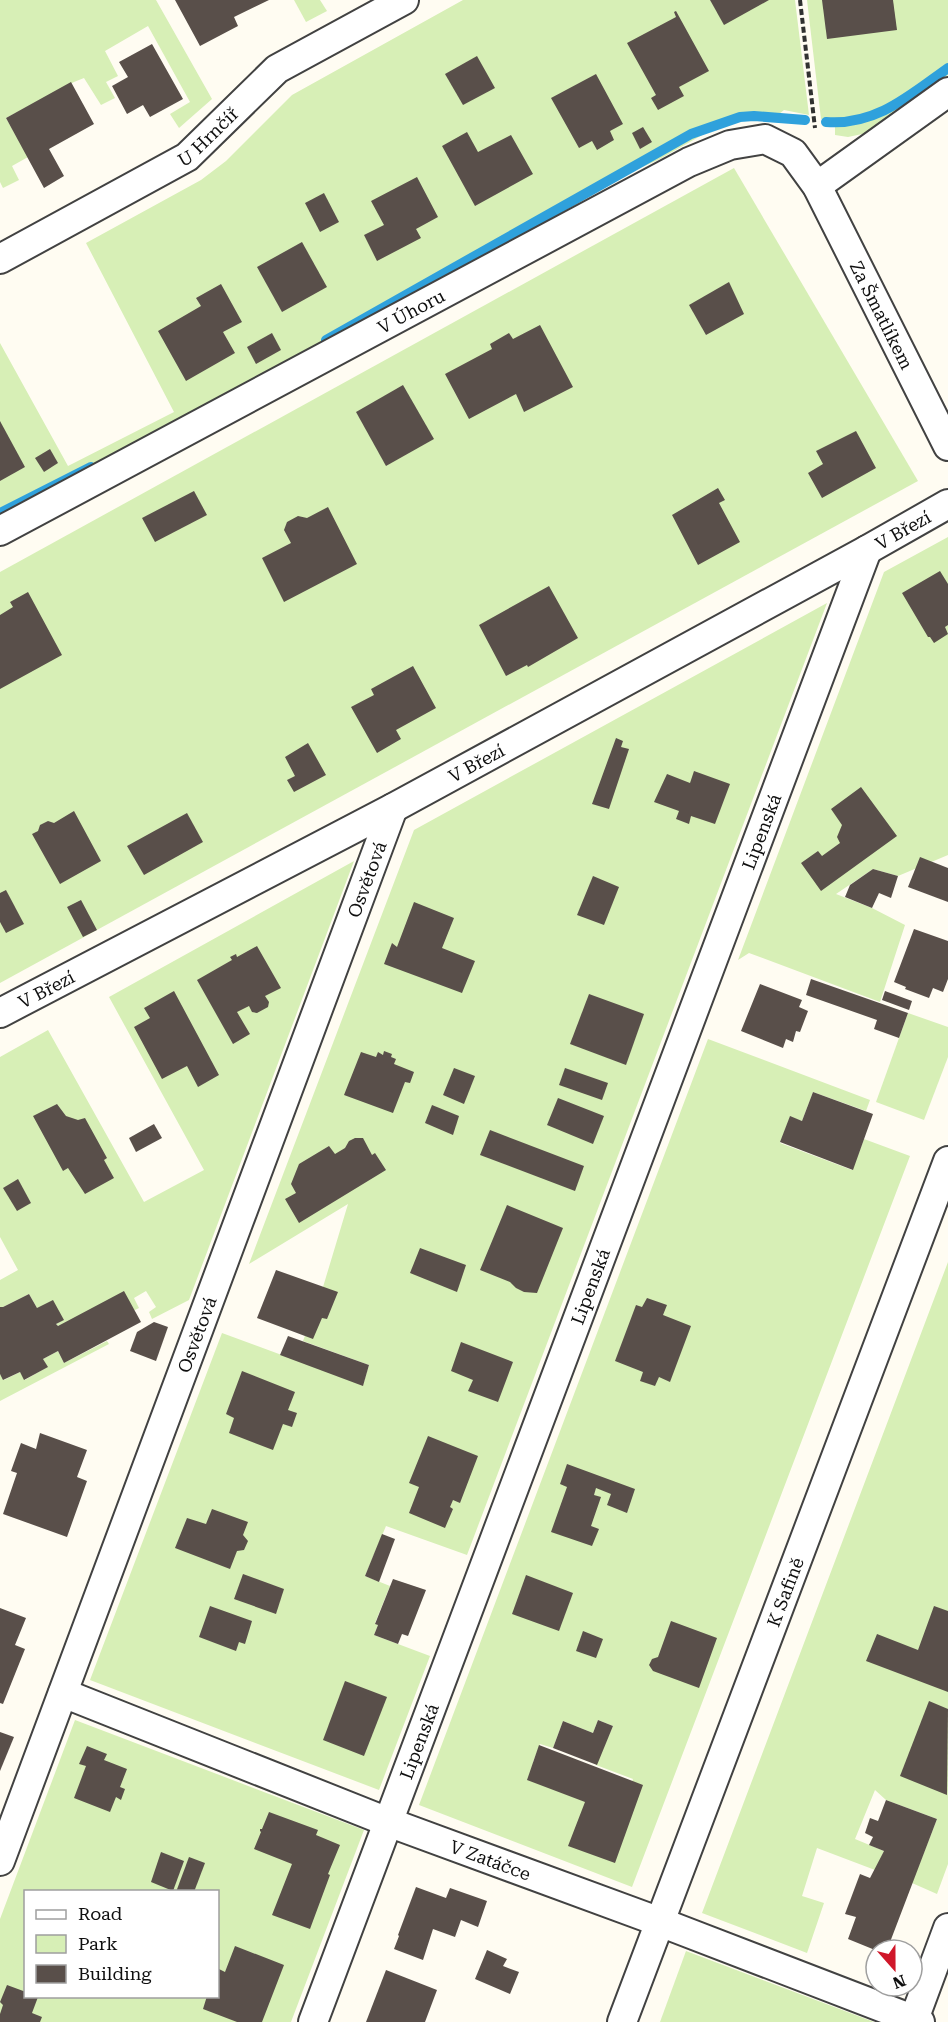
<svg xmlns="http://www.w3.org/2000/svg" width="948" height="2022" font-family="'Roboto Serif',serif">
<rect width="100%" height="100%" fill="#fffcf2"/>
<g fill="#d7efb6" fill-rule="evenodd">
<path d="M0,0H156L212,99L179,128L170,114L190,102L148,26L105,51L118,76L106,82L115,98L101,105L84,78L74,82L6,118L28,157L12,166L19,180L3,188L0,182Z"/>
<path d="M294,0H320L327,11L306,22Z"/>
<path d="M463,0H795L809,115L784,110L774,118H755L727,124L704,134L658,160L597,187L285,364L0,518V343L68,466L174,412L86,243L201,180L226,161L292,95Z"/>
<path d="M807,0H948V75L867,133L848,137L835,135V118L821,119Z"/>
<path d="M734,168L918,481L0,983V572Z"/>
<path d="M948,537V855L898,876L873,869L836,894L872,908L905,925L880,1002L749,953L738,960L884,572Z"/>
<path d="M827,603L467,1555L386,1526L365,1576L390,1586L375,1623L378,1625L374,1635L430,1656L379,1790L90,1680L222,1333L363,1385L369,1365L303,1341L323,1287L348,1204L249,1264L414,830Z"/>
<path d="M354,861L189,1300L152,1319L149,1312L156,1307L146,1291L134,1298L139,1308L135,1310L58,1326L56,1324L63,1320L37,1308L29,1294L3,1307H0V1280L18,1270L0,1237V1057L48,1030L144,1202L204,1170L109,997Z"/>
<path d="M908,1013L948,1027V1057L924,1120L876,1102Z"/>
<path d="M708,1039L870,1100L866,1111L813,1092L802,1121L790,1117L780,1143L852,1170L864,1139L910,1156L632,1887L419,1805ZM598,1720L613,1726L596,1765L633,1779L605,1858L585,1797L533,1762L540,1744L553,1748L563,1721L593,1733Z"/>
<path d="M948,1262V1864L937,1894L912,1883L937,1819L886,1800L875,1790L855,1839L884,1851L875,1870L817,1848L802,1896L824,1903L807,1953L702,1913Z"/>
<path d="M107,1341L109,1344L0,1401V1374L4,1380L20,1372L25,1380L47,1367L43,1359L58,1351L64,1363Z"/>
<path d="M75,1720L364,1830L291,2022H0V1919ZM26,1892H218V1996H26Z"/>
<path d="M686,1951L874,2022H660Z"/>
</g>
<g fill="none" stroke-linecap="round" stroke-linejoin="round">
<g stroke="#2fa1dc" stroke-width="10">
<path d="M826,122C876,126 910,95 948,68"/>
<path d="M326,340L691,134L740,117L754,116L805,120"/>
<path d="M0,513L91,467"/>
</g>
</g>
<g fill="#594f4a">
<path d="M175,0H269L234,17L238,26L200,46Z"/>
<path d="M710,0H769L724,25Z"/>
<path d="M822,0H893L897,30L827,39Z"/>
<path d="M676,11L709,71L679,87L684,96L658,110L651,98L656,95L627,43L676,17L674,12Z"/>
<path d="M152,44L183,99L150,117L143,105L127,114L112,86L128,77L119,62Z"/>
<path d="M477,56L495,88L463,105L445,74Z"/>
<path d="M596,74L623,124L610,131L614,140L597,150L592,141L579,148L551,98Z"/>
<path d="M71,82L94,124L49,149L64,176L44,188L6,118Z"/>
<path d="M643,127L652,142L640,149L632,133Z"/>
<path d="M467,132L478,152L511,135L533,174L475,206L442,146Z"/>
<path d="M417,177L438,217L416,229L421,238L377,261L364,235L384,225L371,201Z"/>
<path d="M324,193L339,222L320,232L305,203Z"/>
<path d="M302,242L327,287L282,312L257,267Z"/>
<path d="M729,282L744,314L706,335L689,305Z"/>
<path d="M221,284L242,322L223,332L235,353L186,381L158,331L201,306L196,298Z"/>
<path d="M540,325L573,387L524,412L516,394L469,419L445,374L492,349L490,344L509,333L513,339Z"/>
<path d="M272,333L281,350L256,364L247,347Z"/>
<path d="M403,385L434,439L386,466L356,412Z"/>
<path d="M0,421L25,467L0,481Z"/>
<path d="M856,431L876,468L822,498L808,473L823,464L816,451Z"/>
<path d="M50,449L58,463L44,472L35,458Z"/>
<path d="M718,488L725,500L719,503L740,542L698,565L672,515Z"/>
<path d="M194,491L207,515L155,542L142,518Z"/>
<path d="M328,507L357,564L284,602L262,558L291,543L284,530L287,522L298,516L307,518Z"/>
<path d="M940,571L948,584V625L945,627L948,634L934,643L930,637H928L902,593Z"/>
<path d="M549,586L578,638L528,667L527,665L506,676L479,625Z"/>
<path d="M28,592L62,655L0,689V615L13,607L10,602Z"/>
<path d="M413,666L436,708L396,730L401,739L377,753L351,707L374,695L371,689Z"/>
<path d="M616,738L623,741L621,747L629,749L609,809L592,804Z"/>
<path d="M308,743L326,775L294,792L287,780L295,776L285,757Z"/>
<path d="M694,771L730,784L715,824L691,816L689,824L676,819L679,811L654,802L667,774L690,783Z"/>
<path d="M861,787L897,836L821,891L801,863L818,851L822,856L840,843L837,837L842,825L831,809Z"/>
<path d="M74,811L101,861L60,884L32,834L38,831L40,825L48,821L54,823Z"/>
<path d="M187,813L203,842L144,875L127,846Z"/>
<path d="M920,857L948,868V902L908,887Z"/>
<path d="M873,869L898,876L891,898L879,893L872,908L845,897L850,885Z"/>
<path d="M593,876L619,887L604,925L577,915Z"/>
<path d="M6,890L24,924L6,933L0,922V893Z"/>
<path d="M81,900L97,930L83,937L67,907Z"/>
<path d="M414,902L454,918L442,948L475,961L462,993L384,964L392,943L397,947Z"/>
<path d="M914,929L948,941V979L943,992L933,988L929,998L905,989L906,987L894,982Z"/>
<path d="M257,946L281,988L265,996L269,1002L268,1007L257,1013L252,1012L249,1006L237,1012L250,1034L233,1044L197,980L232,960L230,957L236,954L237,957Z"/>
<path d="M811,979L908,1013L899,1038L874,1029L877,1020L806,995Z"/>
<path d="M760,984L802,1000L799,1007L808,1011L800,1032L796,1031L793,1042L786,1039L783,1048L741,1031Z"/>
<path d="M174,991L219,1075L198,1087L187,1066L162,1079L134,1027L150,1018L144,1008Z"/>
<path d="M885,991L912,1001L909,1010L882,1000Z"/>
<path d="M589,994L644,1014L626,1065L570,1044Z"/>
<path d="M384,1051L392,1054L391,1057L396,1059L394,1064L414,1072L410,1083L405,1082L393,1113L344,1095L361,1052L376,1057L378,1052L383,1055Z"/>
<path d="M454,1068L475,1076L464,1104L443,1095Z"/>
<path d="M565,1068L608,1083L602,1100L559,1085Z"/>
<path d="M813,1092L873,1114L853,1170L780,1142L790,1116L802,1121Z"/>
<path d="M558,1098L604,1116L593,1144L547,1125Z"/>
<path d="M57,1104L66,1116L78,1120L85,1118L107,1158L104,1160L114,1178L85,1194L68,1168L63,1171L33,1116Z"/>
<path d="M432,1105L459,1116L453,1135L425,1123Z"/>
<path d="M154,1124L162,1138L136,1152L129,1138Z"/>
<path d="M490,1130L584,1166L575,1191L480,1155Z"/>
<path d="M355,1138H363L372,1155L375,1153L386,1170L299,1223L285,1199L296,1193L291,1184L299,1164L329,1146L335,1154L345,1148L349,1141Z"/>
<path d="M18,1179L31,1203L17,1211L3,1188Z"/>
<path d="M507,1205L563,1228L537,1293L524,1292L516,1288L510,1282L480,1270Z"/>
<path d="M420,1248L466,1265L457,1292L410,1273Z"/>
<path d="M276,1270L338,1292L327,1319L322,1318L313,1339L257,1318Z"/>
<path d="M124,1291L141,1322L64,1363L58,1351L43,1359L48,1367L24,1380L20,1372L3,1380L0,1374V1307H3L29,1294L37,1308L53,1300L64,1320L56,1324L58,1326Z"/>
<path d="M647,1298L667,1305L663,1315L691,1326L670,1382L659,1377L655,1386L640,1381L643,1372L615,1361L636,1305L642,1307Z"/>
<path d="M154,1322L168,1327L156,1361L130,1351L137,1332Z"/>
<path d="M288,1336L369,1365L363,1386L280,1355Z"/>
<path d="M461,1342L513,1362L498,1402L468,1391L473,1380L451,1371Z"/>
<path d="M242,1371L295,1392L288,1410L297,1413L292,1427L283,1424L273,1450L229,1433L234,1418L226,1414Z"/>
<path d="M40,1433L87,1450L77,1477L87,1481L67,1537L3,1514L17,1473L11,1471L21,1443L36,1449Z"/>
<path d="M428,1436L478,1456L460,1503L453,1500L450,1507L453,1509L445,1528L409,1513L419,1487L409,1483Z"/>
<path d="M567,1464L635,1489L627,1513L607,1505L611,1494L596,1488L594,1495L601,1497L591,1526L599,1529L592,1546L551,1532L567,1487L560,1484Z"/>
<path d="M212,1509L248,1522L243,1535L248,1541L244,1550L237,1551L230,1569L175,1548L187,1518L206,1524Z"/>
<path d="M382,1534L395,1539L379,1582L365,1576Z"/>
<path d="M243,1574L284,1589L276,1614L234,1599Z"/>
<path d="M526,1575L573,1593L559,1631L512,1614Z"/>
<path d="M393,1579L426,1590L408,1636L402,1634L398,1644L374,1635L378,1625L375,1624Z"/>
<path d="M210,1606L252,1621L245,1644L239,1642L236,1651L199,1637Z"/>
<path d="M934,1606L948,1611V1692L866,1661L877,1634L918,1650Z"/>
<path d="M0,1608L26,1618L15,1645L25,1649L3,1704L0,1703Z"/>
<path d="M671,1621L717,1638L699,1688L653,1671L649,1665L652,1659L658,1657Z"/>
<path d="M583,1631L603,1639L596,1658L576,1651Z"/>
<path d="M345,1681L387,1697L364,1756L323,1740Z"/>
<path d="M929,1701L948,1709L947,1795L900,1776Z"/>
<path d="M598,1720L613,1726L597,1765L553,1748L563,1721L593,1733Z"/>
<path d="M0,1732L14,1737L0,1771Z"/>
<path d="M539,1745L643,1785L615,1863L568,1846L585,1802L527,1780Z"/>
<path d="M87,1746L107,1754L104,1760L127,1769L120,1787L125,1789L121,1800L116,1797L110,1812L74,1798L86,1766L79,1764Z"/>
<path d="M886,1800L937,1819L887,1950H875L848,1939L856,1917L845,1914L860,1874L870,1878L884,1851L869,1845L873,1837L865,1833L870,1818L878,1821Z"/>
<path d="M269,1812L318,1830L316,1835L340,1845L328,1874L330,1875L310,1929L272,1915L292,1864L254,1849L261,1832L260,1831V1829H262Z"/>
<path d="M161,1852L184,1861L173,1891L151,1882Z"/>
<path d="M189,1857L205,1863L194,1892H176Z"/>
<path d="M416,1887L446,1898L450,1888L487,1901L478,1927L461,1920L455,1937L433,1929L423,1960L394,1949L399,1936L398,1935Z"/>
<path d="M235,1946L284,1965L262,2022H237L203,2009L207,1996H218V1973L219,1969L225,1972Z"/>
<path d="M487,1950L507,1959L503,1966L519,1972L510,1994L475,1979Z"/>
<path d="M386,1970L437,1990L425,2022H366Z"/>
<path d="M7,1985L26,1992V1996L38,1997L32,2013L42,2017L40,2022H0V2014L3,2005L0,2002Z"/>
</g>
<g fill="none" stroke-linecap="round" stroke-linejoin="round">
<defs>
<g id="minor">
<path d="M817,186L948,92"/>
<path id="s1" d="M0,259L187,157L277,69L404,0"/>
<path id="s2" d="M0,531L689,162L730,145L765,139L793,153L817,186L948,446"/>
<path id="s3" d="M0,1013L393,808L867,550L948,504"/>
<path id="s4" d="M63,1693L388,1822L660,1922L920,2022"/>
<path id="s5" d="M0,1861L393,808"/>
<path id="s6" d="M313,2022L867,550"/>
<path id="s7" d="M622,2022L948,1161"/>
<path d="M913,2022L948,1928"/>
</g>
</defs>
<use href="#minor" stroke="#424242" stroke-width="32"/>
<path stroke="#313131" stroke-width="4" stroke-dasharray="6 3" stroke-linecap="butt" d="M800,0L815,128"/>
<use href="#minor" stroke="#fff" stroke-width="28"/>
</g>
<g text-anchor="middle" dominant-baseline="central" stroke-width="6" stroke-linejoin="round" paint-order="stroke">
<g font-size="18" fill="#0f0f0f" stroke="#fff">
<text stroke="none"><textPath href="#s1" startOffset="242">U Hrnčíř</textPath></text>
<text stroke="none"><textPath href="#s2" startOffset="466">V Úhoru</textPath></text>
<text stroke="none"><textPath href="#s2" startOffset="1078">Za Šmatlíkem</textPath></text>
<text stroke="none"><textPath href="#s3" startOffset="1024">V Březí</textPath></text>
<text stroke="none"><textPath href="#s3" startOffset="538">V Březí</textPath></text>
<text stroke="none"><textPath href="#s6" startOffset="1272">Lipenská</textPath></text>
<text stroke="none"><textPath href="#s5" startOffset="1048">Osvětová</textPath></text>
<text stroke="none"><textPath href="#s3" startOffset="52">V Březí</textPath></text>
<text stroke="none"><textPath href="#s6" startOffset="786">Lipenská</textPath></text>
<text stroke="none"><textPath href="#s5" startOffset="562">Osvětová</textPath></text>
<text stroke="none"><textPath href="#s7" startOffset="460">K Safině</textPath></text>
<text stroke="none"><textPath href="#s6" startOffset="300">Lipenská</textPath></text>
<text stroke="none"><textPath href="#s4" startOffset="459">V Zatáčce</textPath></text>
</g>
</g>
<rect x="24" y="1890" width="195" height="108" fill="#ffffff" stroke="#9f9f9f" stroke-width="1.5"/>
<rect x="36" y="1910" width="30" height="9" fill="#ffffff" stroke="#9f9f9f" stroke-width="1.5"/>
<text x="78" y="1920" font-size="18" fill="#0f0f0f">Road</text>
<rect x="36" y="1935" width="30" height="18" fill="#d7efb6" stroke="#9f9f9f" stroke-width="1.5"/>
<text x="78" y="1950" font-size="18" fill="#0f0f0f">Park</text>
<rect x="36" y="1965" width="30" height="18" fill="#594f4a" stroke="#9f9f9f" stroke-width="1.5"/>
<text x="78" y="1980" font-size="18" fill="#0f0f0f">Building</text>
<g transform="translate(894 1968) rotate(159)"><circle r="28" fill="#ffffff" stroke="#9f9f9f" stroke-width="1.5"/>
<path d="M0-4.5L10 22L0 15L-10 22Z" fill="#d0172a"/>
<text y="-9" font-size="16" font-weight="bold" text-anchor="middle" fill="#0f0f0f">N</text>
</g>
</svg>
